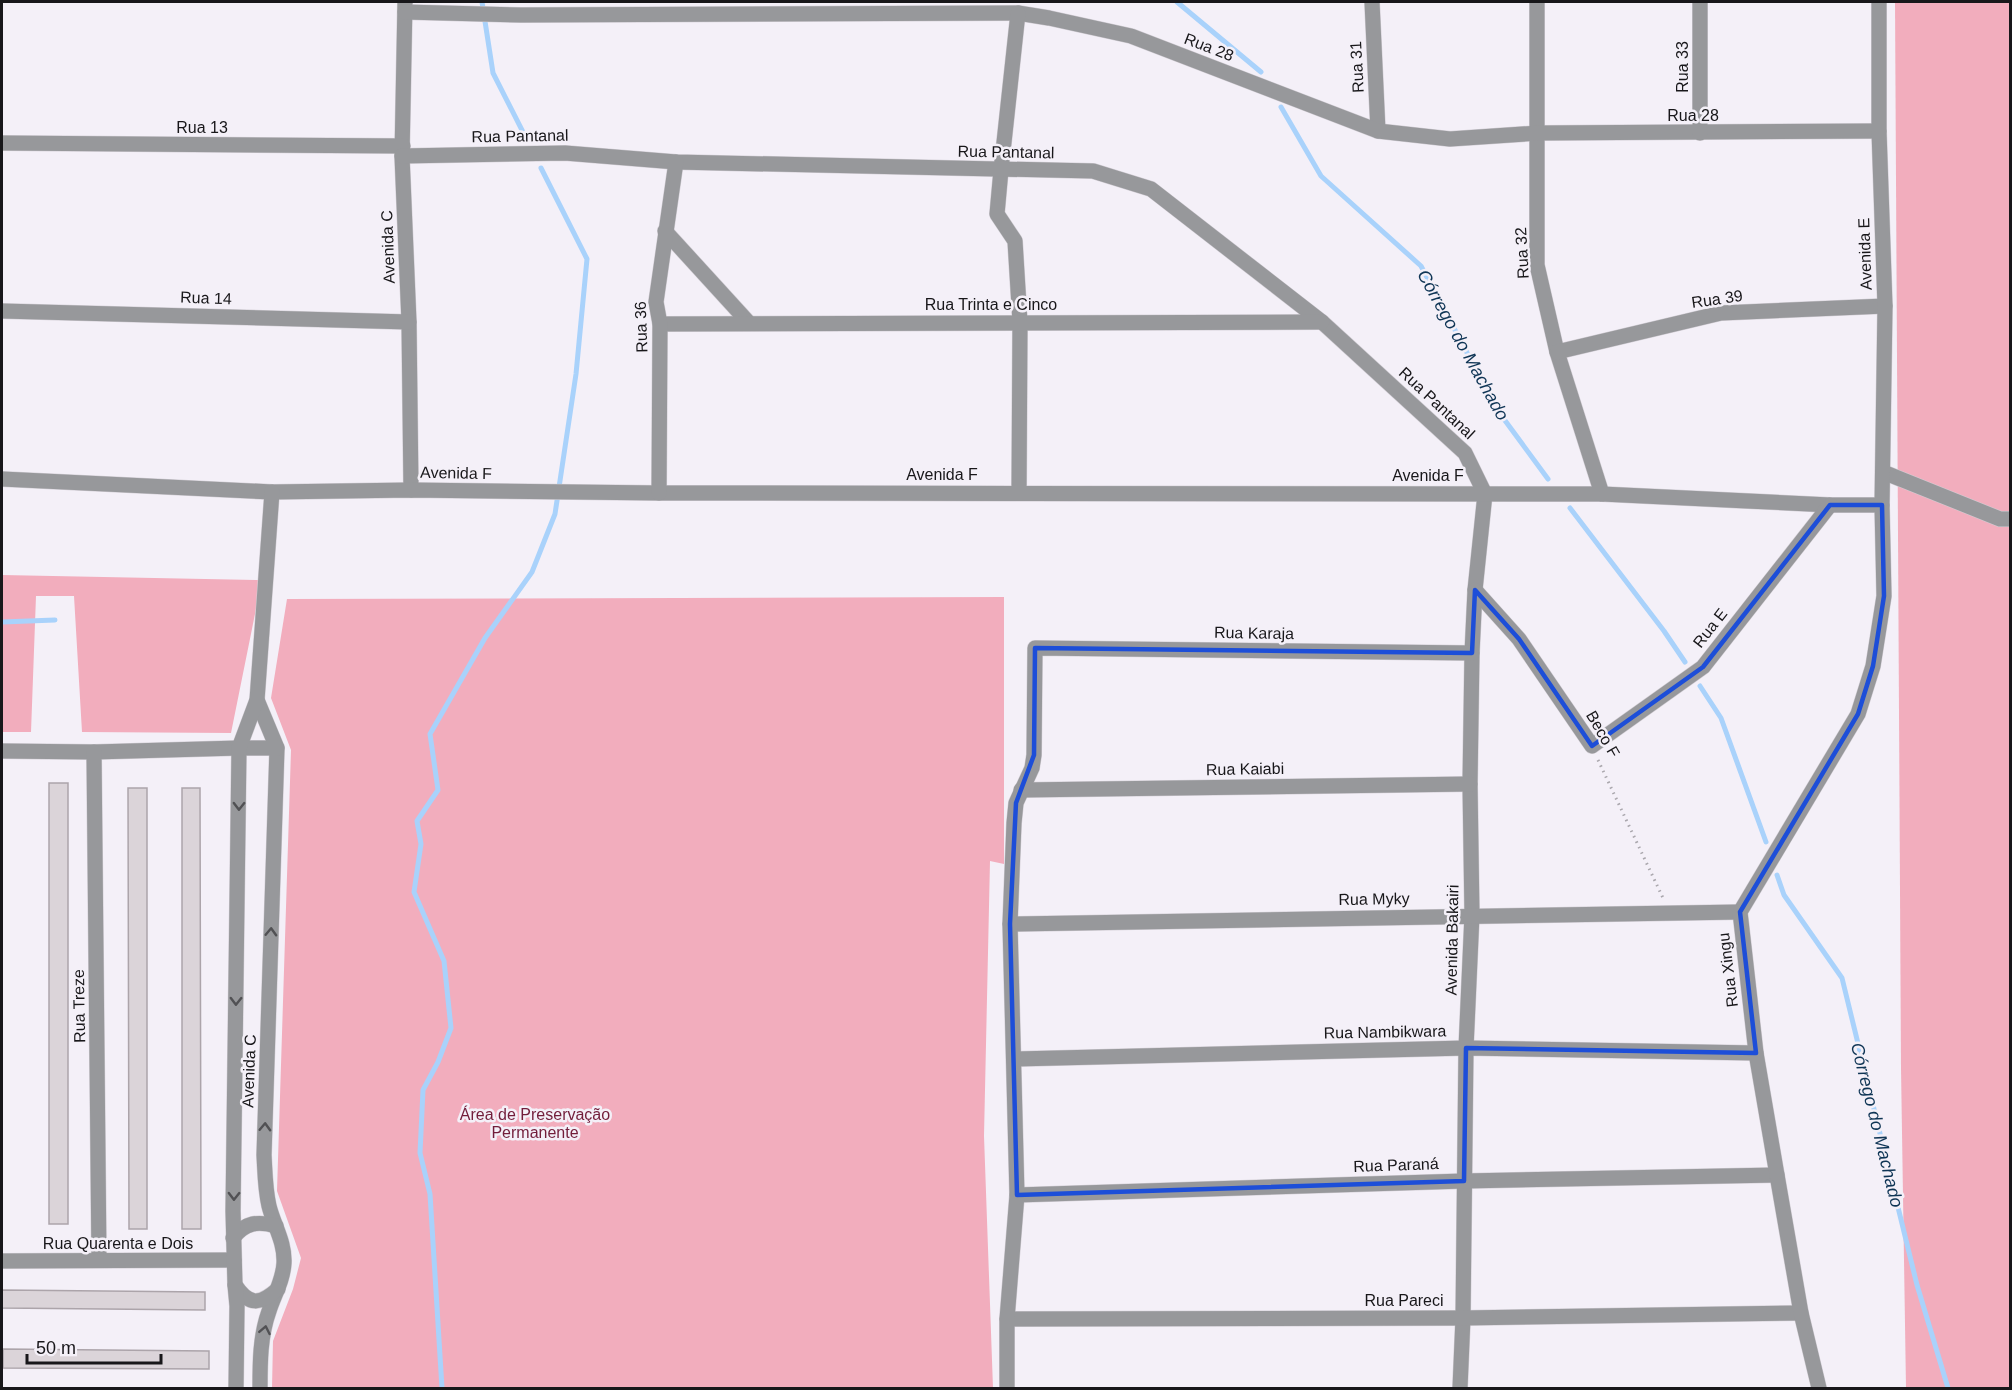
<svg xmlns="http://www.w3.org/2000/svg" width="2012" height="1390" font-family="Arial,sans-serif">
<rect width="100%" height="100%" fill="#f4f0f8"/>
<g fill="#f2adbd">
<path d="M1895,2H2010V1388H1906L1901,1069Z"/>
<path d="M2,575L260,580L258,599L231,733L82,732L74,596H36L31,732H2Z"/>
<path d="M1004,597V864L990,861L984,1136L993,1388H272L273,1341L293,1289L301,1258L277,1191L291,750L271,698L287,599Z"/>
</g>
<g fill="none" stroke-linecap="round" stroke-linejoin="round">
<g stroke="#a9d2fb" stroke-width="5">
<path d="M482,2L493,73L527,140"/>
<path d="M1177,2L1261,72"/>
<path d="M1281,107L1321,176L1421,266L1498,411L1548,479"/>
<path d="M1570,508L1664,631L1685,662"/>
<path d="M2,622L55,620"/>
<path d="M1700,686L1721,718L1766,842"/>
<path d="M1777,875L1784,895L1842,978L1917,1285L1948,1388"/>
<path d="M442,1388L430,1194L420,1153L423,1090L438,1062L451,1028L444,961L414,892L421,844L417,821L438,790L430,734L485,638L532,572L555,514L576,374L587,259L541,168"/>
</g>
</g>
<g fill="#dbd4d9" stroke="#aca4aa" stroke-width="1.5">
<rect x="49" y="783" width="19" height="441"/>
<path d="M128,788H147V1229H129Z"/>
<path d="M182,788H200L201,1229H182Z"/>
<path d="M2,1290L205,1292V1310L2,1308Z"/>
<path d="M3,1349L209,1351V1369L3,1368Z"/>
</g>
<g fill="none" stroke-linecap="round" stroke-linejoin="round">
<defs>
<g id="minor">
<path d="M405,2L402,156L409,322L411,490"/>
<path d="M1372,2L1378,131"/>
<path d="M1537,2V265L1557,352L1602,494"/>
<path d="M405,12L521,15L1018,13L1049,18L1131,36L1378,131L1450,139L1539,133L1879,131"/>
<path d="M1018,13L1001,170L997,214L1015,241L1020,322L1019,492"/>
<path d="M1700,133V2"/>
<path d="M2,143L403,146"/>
<path d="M402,156L565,153L676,162L1093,171L1151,189L1322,322L1465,453L1485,494L1475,590L1472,653L1470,784L1472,915L1466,1048L1463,1318L1460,1388"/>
<path d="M665,231L749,323"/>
<path d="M2,311L409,322"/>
<path d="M660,324L1322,322"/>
<path d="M1557,352L1721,313L1885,306"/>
<path d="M1883,472L2000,519H2010"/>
<path d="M2,479L272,492L411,490L659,493L1602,494L1830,505H1882"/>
<path d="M659,493L660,324L656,302L676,162"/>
<path d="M1475,590L1519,639L1592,746L1703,667L1830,505"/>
<path d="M257,700L277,748L264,1155C265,1172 265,1189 269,1206C274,1226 285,1242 284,1263C283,1281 274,1295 269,1311C260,1336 260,1363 260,1388"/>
<path d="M2,751L94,752L239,748H277"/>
<path d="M94,752L99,1260"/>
<path d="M1021,790L1470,784"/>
<path d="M1010,924L1740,912"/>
<path d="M1014,1059L1466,1048L1756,1053"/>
<path d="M1017,1195L1464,1181L1777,1175"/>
<path d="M233,1238C245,1222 258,1221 276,1226"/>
<path d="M2,1261L234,1260"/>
<path d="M235,1285C249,1306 260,1305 278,1289"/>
<path d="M1007,1319L1463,1318L1801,1313"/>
<path d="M236,1388L237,1306L235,1285L233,1211L239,748L257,700L272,492"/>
<path d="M1007,1388V1319L1017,1195L1010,924L1014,823L1016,803L1032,768L1034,755L1035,648L1472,653"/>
<path d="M1819,1388L1801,1313L1777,1175L1756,1053L1740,912L1858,714L1873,666L1884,596L1882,505L1885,306L1879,131V2"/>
</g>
</defs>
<use href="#minor" stroke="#d1cdd4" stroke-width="16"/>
<path stroke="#aaa7ad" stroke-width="3" stroke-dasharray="1.5 4.5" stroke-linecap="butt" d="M1598,760L1663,898"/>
<use href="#minor" stroke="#97989b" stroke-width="15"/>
</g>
<defs><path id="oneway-chevron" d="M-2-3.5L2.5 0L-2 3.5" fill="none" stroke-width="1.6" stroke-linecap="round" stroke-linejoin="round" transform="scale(1.5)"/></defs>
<g stroke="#515154">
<use href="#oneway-chevron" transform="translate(239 806) rotate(91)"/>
<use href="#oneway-chevron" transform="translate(271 932) rotate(-88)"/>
<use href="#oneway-chevron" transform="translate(236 1001) rotate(91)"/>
<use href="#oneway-chevron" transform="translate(265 1127) rotate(-88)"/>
<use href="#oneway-chevron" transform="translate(234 1196) rotate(91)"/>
<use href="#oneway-chevron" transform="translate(265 1330) rotate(-79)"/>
</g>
<path fill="none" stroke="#1d4ed8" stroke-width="4.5" stroke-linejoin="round" d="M1830,505H1882L1884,596L1873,666L1858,714L1740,912L1756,1053L1466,1048L1464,1181L1017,1195L1010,924L1016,803L1034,755L1035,648L1472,653L1475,590L1519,639L1592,746L1703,667Z"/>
<g text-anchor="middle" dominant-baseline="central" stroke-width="5" stroke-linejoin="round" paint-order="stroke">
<g font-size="16" fill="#18171a" stroke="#f4f0f8">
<text transform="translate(1209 47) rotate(21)">Rua 28</text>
<text transform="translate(1357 67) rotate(-93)">Rua 31</text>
<text transform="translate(1682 67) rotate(-90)">Rua 33</text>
<text x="1693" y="115">Rua 28</text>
<text x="202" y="127">Rua 13</text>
<text transform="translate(520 136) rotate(-1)">Rua Pantanal</text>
<text transform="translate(1006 152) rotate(1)">Rua Pantanal</text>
<text transform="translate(388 247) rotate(-92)">Avenida C</text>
<text transform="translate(1522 253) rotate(-93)">Rua 32</text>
<text transform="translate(1865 254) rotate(-92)">Avenida E</text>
<text transform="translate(206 298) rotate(2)">Rua 14</text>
<text transform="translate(1717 299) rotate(-8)">Rua 39</text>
<text x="991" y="304">Rua Trinta e Cinco</text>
<text transform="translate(641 327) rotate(-92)">Rua 36</text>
<text transform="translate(1437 403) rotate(43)">Rua Pantanal</text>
<text transform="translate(456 473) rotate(1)">Avenida F</text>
<text x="942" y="474">Avenida F</text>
<text x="1428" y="475">Avenida F</text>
<text transform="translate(1710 628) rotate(-52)">Rua E</text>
<text transform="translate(1254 633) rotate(1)">Rua Karaja</text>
<text transform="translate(1603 734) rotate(60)">Beco F</text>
<text transform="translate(1245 769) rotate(-1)">Rua Kaiabi</text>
<text transform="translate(1374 899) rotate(-1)">Rua Myky</text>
<text transform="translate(1452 940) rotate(-89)">Avenida Bakairi</text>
<text transform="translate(1728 970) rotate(-97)">Rua Xingu</text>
<text transform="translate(79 1006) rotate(-91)">Rua Treze</text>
<text transform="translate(1385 1032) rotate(-1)">Rua Nambikwara</text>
<text transform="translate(249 1071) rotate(-88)">Avenida C</text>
<text transform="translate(1396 1165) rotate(-2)">Rua Paraná</text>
<text x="118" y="1243">Rua Quarenta e Dois</text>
<text x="1404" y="1300">Rua Pareci</text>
</g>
<g font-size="16" fill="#721d3a" stroke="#f4f0f8">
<text x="535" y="1114">Área de Preservação<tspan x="535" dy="18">Permanente</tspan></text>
</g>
<g font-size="18" font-style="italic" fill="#0f3555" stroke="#f4f0f8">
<text transform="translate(1463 345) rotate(61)">Córrego do Machado</text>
<text transform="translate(1877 1125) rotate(76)">Córrego do Machado</text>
</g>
</g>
<rect width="2012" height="1390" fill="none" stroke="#18171a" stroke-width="6"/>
<path d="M27 1354v9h134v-9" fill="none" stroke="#18171a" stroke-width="3"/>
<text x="36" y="1354" font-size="18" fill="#18171a" stroke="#f4f0f8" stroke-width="4.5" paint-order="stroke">50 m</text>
</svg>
